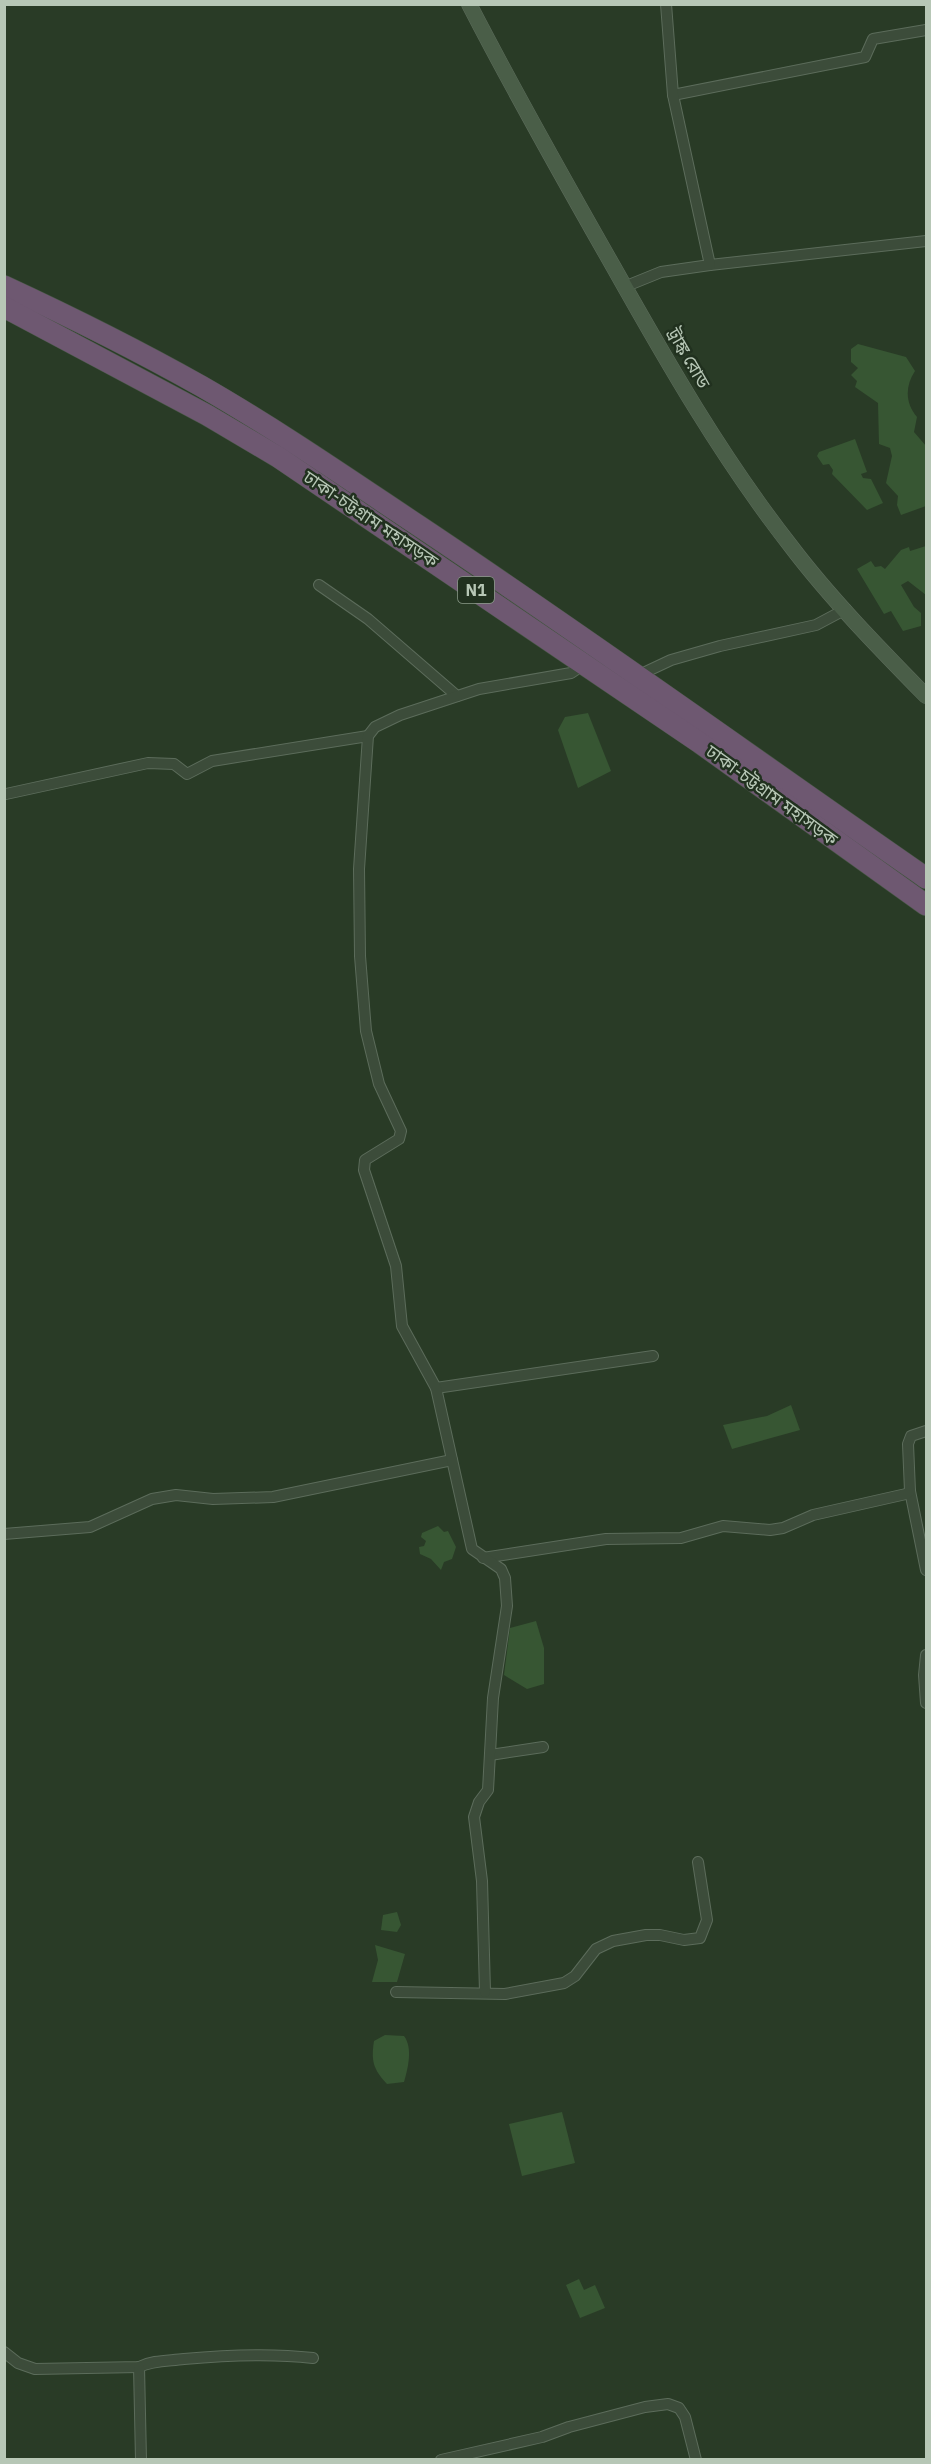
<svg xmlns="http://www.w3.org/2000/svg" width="931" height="2464" font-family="'IBM Plex Sans','Noto Sans Bengali',sans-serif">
<rect width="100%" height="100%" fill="#293b26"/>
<g fill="#375633">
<path d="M858,344L906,357L915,371C905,386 905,403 917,417L914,432L926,446C927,466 927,486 926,506L901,515L897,505L898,496L886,483L892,456L890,448L879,444L878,403L855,387L857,381L851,375L858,368L851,362V349Z"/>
<path d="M855,439L867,472L861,474L863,478L871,479L883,503L867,510L832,474L833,470L829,464L823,465L817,456L819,452Z"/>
<path d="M926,546V595L908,581L901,585L914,607L921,613V626L903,631L891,611L884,614L857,569L871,561L875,567L881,566L885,569L901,550L909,547L910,551Z"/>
<path d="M588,713L611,771L578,788L558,730L565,717Z"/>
<path d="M791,1405L800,1430L732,1449L723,1425L767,1416Z"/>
<path d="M438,1526L444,1532L448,1531L456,1547L452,1559L444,1562L441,1570L431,1559L420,1554L419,1547L424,1546L426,1541L421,1537L422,1533Z"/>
<path d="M536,1621L544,1648V1684L527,1689L504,1675L510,1628Z"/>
<path d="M397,1912L401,1925L397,1932L381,1930L383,1915Z"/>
<path d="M375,1945L405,1954L397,1982H372L378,1960Z"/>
<path d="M385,2035L404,2036C413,2048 408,2068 404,2082L387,2084C373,2069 371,2061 374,2041Z"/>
<path d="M562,2112L575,2163L522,2176L509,2124Z"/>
<path d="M579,2279L584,2290L595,2285L605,2308L580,2318L566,2285Z"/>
</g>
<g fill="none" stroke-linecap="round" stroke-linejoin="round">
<defs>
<g id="street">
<path d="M673,95L865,57L873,39L926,30"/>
<path d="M710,265L926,241"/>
<path d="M624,287L661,272L710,265L673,95L666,4"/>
<path d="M319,585L368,619L457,696"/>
<path d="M637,676L671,660L720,646L816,625L846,609"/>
<path d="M6,794L148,763L174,764L187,774L212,761L368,736"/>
<path d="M436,1388L653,1356"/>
<path d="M910,1491L926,1570"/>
<path d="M4,1534L90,1527L152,1499L176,1495L213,1499L273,1497L452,1460"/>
<path d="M483,1558L606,1539L681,1538L723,1526L770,1530L783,1528L813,1515L906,1494L910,1491L908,1444L911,1436L926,1431"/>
<path d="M926,1655L924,1675L926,1703"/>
<path d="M490,1755L543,1747"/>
<path d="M396,1992L505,1994L564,1983L575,1976L596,1949L613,1941L646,1935H660L684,1940L700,1938L707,1920L698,1862"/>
<path d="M485,1992L482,1881L474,1817L479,1802L488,1790L493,1698L507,1606L505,1578L501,1569L472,1549L436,1388L402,1326L396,1266L364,1170L365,1160L399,1139L401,1131L379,1084L366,1031L360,956L359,869L368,736L375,727L400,715L479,689L571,673L583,665"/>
<path d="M4,2352L18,2363L35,2369L139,2367C153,2360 169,2361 184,2359C227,2355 271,2353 313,2358"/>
<path d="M139,2367L141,2460"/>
<path d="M441,2460L542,2437L569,2427L645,2407L668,2404L679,2408L685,2417L696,2460"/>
</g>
<path id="secondary" d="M469,4C515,93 564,180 613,266C667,362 722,458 790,545C830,598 880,649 926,696"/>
<g id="highway">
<path d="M4,286C71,317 137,350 201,386C276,429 347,478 419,526C590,640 757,761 926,878"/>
<path d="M4,307L207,415L278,457L700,743L926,905"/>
</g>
</defs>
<use href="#street" stroke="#5c6c5b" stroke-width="12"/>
<use href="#secondary" stroke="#5c6c5b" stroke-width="16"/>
<use href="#highway" stroke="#475745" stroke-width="22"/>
<use href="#street" stroke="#3c4c3a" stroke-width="10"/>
<use href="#secondary" stroke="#4a5e48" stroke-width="15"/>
<use href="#highway" stroke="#6e5871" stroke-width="21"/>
</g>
<g text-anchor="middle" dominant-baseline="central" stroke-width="5" stroke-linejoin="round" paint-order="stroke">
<rect fill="#21311f" stroke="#8a9a89" stroke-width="1.5" x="458" y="577" width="36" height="26" rx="4.5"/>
<g font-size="16" font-weight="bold" fill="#b7c7b6">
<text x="476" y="590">N1</text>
</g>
<g font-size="18" fill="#b7c7b6" stroke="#21311f">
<text transform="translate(689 358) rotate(60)">ট্রাঙ্ক রোড</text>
<text transform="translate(371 519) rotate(34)">ঢাকা-চট্টগ্রাম মহাসড়ক</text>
<text transform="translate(772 795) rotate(36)">ঢাকা-চট্টগ্রাম মহাসড়ক</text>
</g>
</g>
<rect width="931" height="2464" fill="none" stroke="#b7c7b6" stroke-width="12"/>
</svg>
